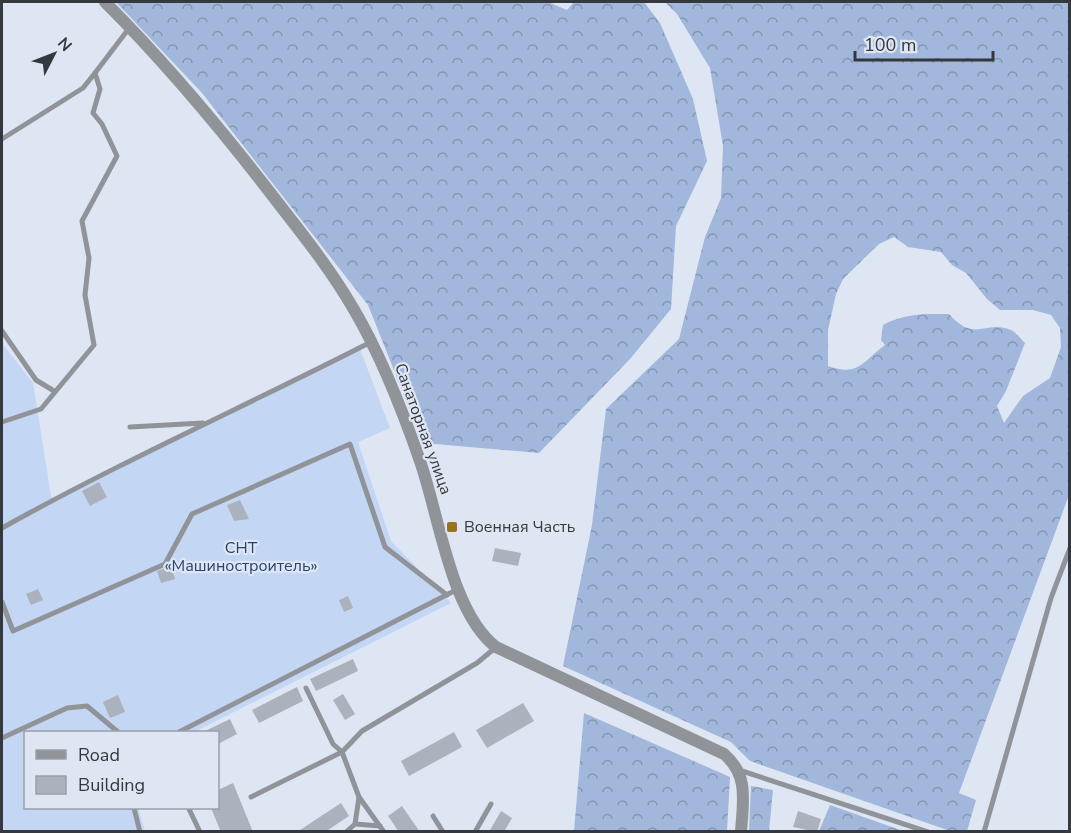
<svg xmlns="http://www.w3.org/2000/svg" width="1071" height="833" font-family="'Nunito Sans',sans-serif">
<defs>
<pattern id="forest-crowns" width="20" height="18" patternUnits="userSpaceOnUse" patternTransform="scale(1.5)"><rect width="20" height="18" fill="#a1b7db"/><path d="M2 6a3 3 0 1 1 6 0M12 15a3 3 0 1 1 6 0" fill="none" stroke="#8496b3"/></pattern>
</defs>
<rect width="100%" height="100%" fill="#dee6f3"/>
<g fill="url(#forest-crowns)" fill-rule="evenodd">
<path d="M116,2H548L567,10L574,2H644L660,23L693,99L707,161L676,226L671,309L630,359L539,453L423,443L368,305L202,93Z"/>
<path d="M665,2H1069V495L959,793L976,800L967,831H950L750,761L731,742L563,666L592,525L606,409L679,339L705,237L721,198L723,146L710,68L677,14ZM894,237L908,247L941,252L952,265L966,273L987,299L1000,310H1033L1051,315L1060,328L1061,347L1050,378L1023,396L1004,423L997,406L1006,391L1025,343C1021,339 1016,332 1011,330C984,319 976,344 949,314C925,314 905,313 883,325L881,340L885,345C862,362 859,377 828,366V330L836,294L843,279L879,244Z"/>
<path d="M584,713L730,777L727,831H574Z"/>
<path d="M751,786L773,790L769,831H749Z"/>
<path d="M830,805L903,831H819Z"/>
</g>
<path fill="#c3d6f4" d="M2,343L33,383L52,502C154,450 259,403 360,349L390,428L358,442L391,541L451,603L194,732H26V808H138L145,831H2Z"/>
<g fill="#abb2be">
<path d="M99,482L107,497L90,506L82,491Z"/>
<path d="M240,500L249,519L234,521L227,505Z"/>
<path d="M495,548L521,553L518,566L492,561Z"/>
<path d="M171,566L175,579L161,583L157,571Z"/>
<path d="M38,589L43,600L31,605L26,594Z"/>
<path d="M348,596L353,608L344,612L339,600Z"/>
<path d="M353,659L358,671L316,691L310,679Z"/>
<path d="M297,687L303,701L259,723L252,710Z"/>
<path d="M343,694L355,714L345,720L333,700Z"/>
<path d="M118,695L125,712L110,718L103,702Z"/>
<path d="M523,703L534,721L487,748L476,730Z"/>
<path d="M230,719L237,734L218,744V732H203Z"/>
<path d="M454,732L462,747L409,776L401,761Z"/>
<path d="M233,783L253,832H221L211,808H218V790Z"/>
<path d="M341,803L349,816L325,832H301L300,830Z"/>
<path d="M402,806L420,832H399L388,816Z"/>
<path d="M501,811L512,818L504,832H489Z"/>
<path d="M798,811L821,819L817,832L793,827Z"/>
</g>
<g fill="none" stroke-linecap="round" stroke-linejoin="round">
<g stroke="#909499" stroke-width="5">
<path d="M2,139L83,88L95,73"/>
<path d="M2,331L36,380L54,391"/>
<path d="M2,422L41,409L94,345L85,295L89,258L82,221L117,156L102,124L93,113L100,89L95,73L130,27"/>
<path d="M130,427L203,423"/>
<path d="M2,528C122,461 248,405 371,342"/>
<path d="M2,602L13,631L165,564L192,514L350,444L385,547L447,595"/>
<path d="M306,688L333,744L342,752L359,797L355,824L346,832"/>
<path d="M179,732L458,589"/>
<path d="M2,738L67,708L87,706L118,732"/>
<path d="M739,770L928,832"/>
<path d="M251,797L342,752L362,731L477,663L495,648"/>
<path d="M359,797L384,832"/>
<path d="M134,808L140,832"/>
<path d="M189,809L200,832"/>
<path d="M433,816L443,832"/>
<path d="M355,824L380,826"/>
<path d="M475,832L491,804"/>
<path d="M984,832L1051,598L1070,548"/>
</g>
<path stroke="#909499" stroke-width="12" d="M105,2C169,66 227,136 282,208C307,240 332,272 353,308C381,355 402,409 420,461C439,515 451,613 496,647L724,754C749,775 743,801 741,832"/>
</g>
<rect fill="#9b711e" stroke="#dee6f3" stroke-width="2" x="446" y="521" width="12" height="12" rx="3"/>
<g text-anchor="middle" dominant-baseline="central" stroke-width="4.5" stroke-linejoin="round" paint-order="stroke">
<g font-size="16" fill="#35383d" stroke="#dee6f3">
<text transform="translate(423 429) rotate(70)">Санаторная улица</text>
</g>
<g font-size="16" fill="#35383d" stroke="#dee6f3" text-anchor="start">
<text x="464" y="527">Военная Часть</text>
</g>
<g font-size="16" fill="#274372" stroke="#dee6f3">
<text x="241" y="548">СНТ<tspan x="241" dy="18">«Машиностроитель»</tspan></text>
</g>
</g>
<rect width="1071" height="833" fill="none" stroke="#35383d" stroke-width="6"/>
<rect x="24" y="731" width="195" height="78" fill="#dee6f3" stroke="#9aa0aa" stroke-width="1.5"/>
<rect x="36" y="750" width="30" height="9" fill="#909499" stroke="#9aa0aa" stroke-width="1.5"/>
<text x="78" y="761" font-size="18" fill="#35383d">Road</text>
<rect x="36" y="776" width="30" height="18" fill="#abb2be" stroke="#9aa0aa" stroke-width="1.5"/>
<text x="78" y="791" font-size="18" fill="#35383d">Building</text>
<g transform="translate(54 54) rotate(48)" stroke="#dee6f3" stroke-width="4.5" paint-order="stroke">
<path d="M0-4.5L10 22L0 15L-10 22Z" fill="#35383d"/>
<text y="-9" font-size="16" font-weight="bold" text-anchor="middle" fill="#35383d">N</text>
</g>
<path d="M855 51v9h138v-9" fill="none" stroke="#35383d" stroke-width="3"/>
<text x="864" y="51" font-size="18" fill="#35383d" stroke="#dee6f3" stroke-width="4.5" paint-order="stroke">100 m</text>
</svg>
